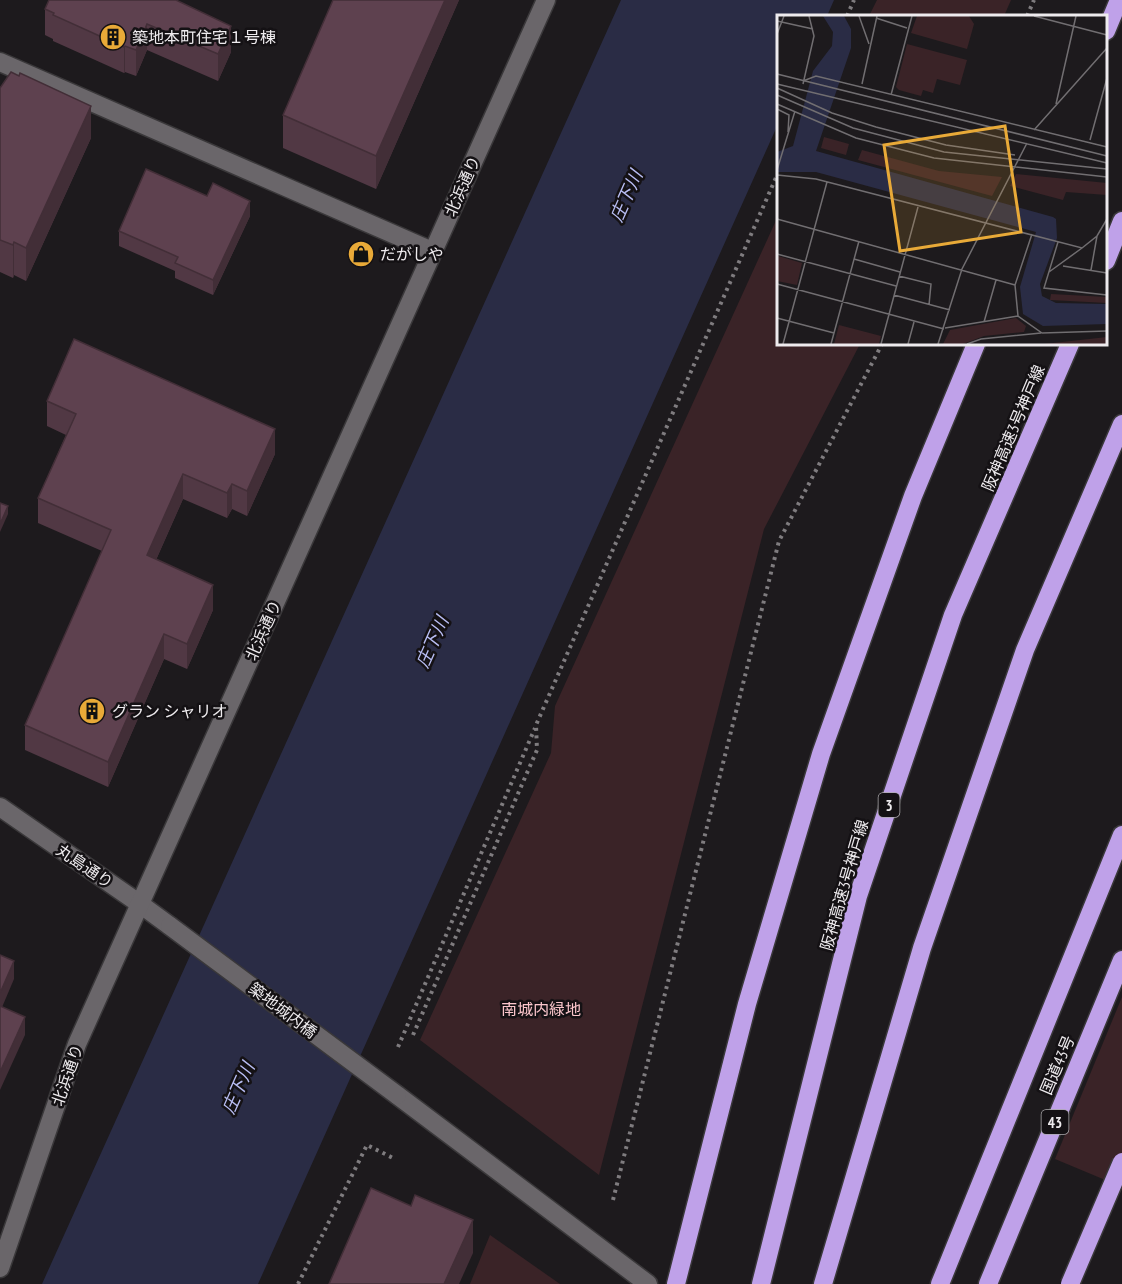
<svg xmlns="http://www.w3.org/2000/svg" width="1122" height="1284" font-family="'PT Sans Narrow','Noto Sans JP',sans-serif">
<rect width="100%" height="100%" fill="#1d1a1d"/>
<g fill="#3a2327">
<path d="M877,0H1011L1004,16H869Z"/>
<path d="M778,216V344H860L764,529L599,1175L420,1040L551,753L555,706Z"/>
<path d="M1122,997V1187L1055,1159Z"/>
<path d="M490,1235L560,1284H470Z"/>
</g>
<path fill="#2a2c45" d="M621,0H834L827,16H778V124L258,1284H42Z"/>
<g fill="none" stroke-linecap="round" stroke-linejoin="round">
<defs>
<g id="street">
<path d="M0,62L432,251"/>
<path d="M0,807L140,904L170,926"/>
<path d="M397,1095L648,1284"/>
<path d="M0,1268L77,1044L546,0"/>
</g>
<g id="highway">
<path d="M1106,31L1119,0"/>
<path d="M1106,261L1122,221"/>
<path d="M676,1284L747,1004L821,754L913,496L976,344"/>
<path d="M761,1284L858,896L953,615L1070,344"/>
<path d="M823,1284L922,948L1025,650L1122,424"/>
<path d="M940,1284L1122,835"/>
<path d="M988,1284L1122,960"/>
</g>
</defs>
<use href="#street" stroke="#3a383a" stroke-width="21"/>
<use href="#highway" stroke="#3a383a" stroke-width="21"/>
<g stroke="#7f7c7f" stroke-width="4" stroke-dasharray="3 4.5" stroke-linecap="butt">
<path d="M847,16L854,0"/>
<path d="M1027,16L1034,0"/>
<path d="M413,1035L537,750L536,725L778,173"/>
<path d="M398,1047L535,728"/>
<path d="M613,1200L779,541L882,344"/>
<path d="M298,1284L367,1145L395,1159"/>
</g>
<use href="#street" stroke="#6a666a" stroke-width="18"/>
<use href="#highway" stroke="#bfa1e9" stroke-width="18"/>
<defs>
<path id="street-bridge" d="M170,926L397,1095"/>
<path id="highway-bridge" d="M1070,1284L1122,1162"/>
</defs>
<use href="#street-bridge" stroke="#3a383a" stroke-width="21" stroke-linecap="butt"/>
<use href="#highway-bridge" stroke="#3a383a" stroke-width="21" stroke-linecap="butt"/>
<use href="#street-bridge" stroke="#6a666a" stroke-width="18"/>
<use href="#highway-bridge" stroke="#bfa1e9" stroke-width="18"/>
</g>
<g fill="#513844">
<path d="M176,0L231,52L218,81L147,50L136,76L125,72L124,73L53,41V39L45,35V9Z"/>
<path d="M333,0H459L376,189L283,148V115Z"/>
<path d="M0,88L91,138L26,281L14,275L13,278L0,272Z"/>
<path d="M250,216L213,295L175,278V271L119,246V231Z"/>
<path d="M47,401L275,454L247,516L232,509L227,518L183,499L156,560L213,610L187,669L164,659L108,787L25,750V725L102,551L38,523V498L66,435L47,426Z"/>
</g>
<g fill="#422e37">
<path d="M445,0H459L376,189V156Z"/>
<path d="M147,24V50L136,76V50Z"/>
<path d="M231,26V52L218,81V54Z"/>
<path d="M125,46V72L124,73V47Z"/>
<path d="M91,106V138L26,281V248Z"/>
<path d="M250,201V216L213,295V280Z"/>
<path d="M14,242V275L13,278V245Z"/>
<path d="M275,429V454L247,516V491Z"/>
<path d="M183,474V499L147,580V555Z"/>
<path d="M232,484V509L227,518V493Z"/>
<path d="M8,506V514L0,532V524Z"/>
<path d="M213,585V610L187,669V644Z"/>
<path d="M164,634V659L108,787V762Z"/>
<path d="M14,961V979L0,1012V993Z"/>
<path d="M25,1017V1035L0,1090V1072Z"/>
<path d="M473,1220V1253L459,1284H444Z"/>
</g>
<g fill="#5e414f" stroke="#422e37" stroke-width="1.5">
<path d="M49,0H176L231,26L218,54L147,24L136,50L125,46L124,47L53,15L54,13L45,9Z"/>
<path d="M333,0H445L376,156L283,115Z"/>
<path d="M11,72L19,76L20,73L91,106L26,248L14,242L13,245L0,240V88Z"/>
<path d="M146,169L207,196L213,183L250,201L213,280L175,263L178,257L119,231Z"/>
<path d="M74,339L275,429L247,491L232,484L227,493L183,474L147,555L213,585L187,644L164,634L108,762L25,725L111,530L38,498L76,414L47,401Z"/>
<path d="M0,503L8,506L0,524Z"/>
<path d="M0,955L14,961L0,993Z"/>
<path d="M0,1006L25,1017L0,1072Z"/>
<path d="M371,1188L411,1206L415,1195L473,1220L444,1284H329Z"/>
</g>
<defs>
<symbol id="building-disc" viewBox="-11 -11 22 22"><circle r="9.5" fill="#e9aa38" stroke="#141114"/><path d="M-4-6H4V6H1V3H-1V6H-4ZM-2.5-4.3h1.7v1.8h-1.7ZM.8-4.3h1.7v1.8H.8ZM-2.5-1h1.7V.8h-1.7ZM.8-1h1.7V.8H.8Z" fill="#111"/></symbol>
<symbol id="shop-disc" viewBox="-11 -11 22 22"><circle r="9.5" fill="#e9aa38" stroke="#141114"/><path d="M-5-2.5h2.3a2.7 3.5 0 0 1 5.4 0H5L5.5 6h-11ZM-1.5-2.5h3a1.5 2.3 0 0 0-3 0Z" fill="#111"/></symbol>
</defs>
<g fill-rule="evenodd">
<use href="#building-disc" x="98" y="22" width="30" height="30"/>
<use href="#shop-disc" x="346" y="239" width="30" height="30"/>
<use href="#building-disc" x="77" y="696" width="30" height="30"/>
</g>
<g text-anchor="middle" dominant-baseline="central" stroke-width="5" stroke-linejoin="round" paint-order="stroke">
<g fill="#141114" stroke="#adaaad" stroke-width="1.5">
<rect x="878.5" y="793" width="21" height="24" rx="4.5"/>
<rect x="1041.5" y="1110" width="27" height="24" rx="4.5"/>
</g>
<g font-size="15" font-weight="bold" fill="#eeebee">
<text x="889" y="805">3</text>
<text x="1055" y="1122">43</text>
</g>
<g font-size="16" fill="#eeebee" stroke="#141114" text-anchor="start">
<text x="132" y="37">築地本町住宅１号棟</text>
<text x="380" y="254">だがしや</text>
<text x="112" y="711">グラン シャリオ</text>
</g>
<g font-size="16" fill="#eeebee" stroke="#141114">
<text transform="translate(462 186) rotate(-66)">北浜通り</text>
<text transform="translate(1013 428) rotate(-67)">阪神高速3号神戸線</text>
<text transform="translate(263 630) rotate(-66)">北浜通り</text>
<text transform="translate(85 866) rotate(34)">丸島通り</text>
<text transform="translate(844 885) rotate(-74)">阪神高速3号神戸線</text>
<text transform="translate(283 1010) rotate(37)">築地城内橋</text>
<text transform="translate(1057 1065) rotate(-67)">国道43号</text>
<text transform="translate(67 1075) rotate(-71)">北浜通り</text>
</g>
<g font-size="16" fill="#fac5cb" stroke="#141114">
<text x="541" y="1009">南城内緑地</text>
</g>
<g font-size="18" font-style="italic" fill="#b8bdf3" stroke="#141114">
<text transform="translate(626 196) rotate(-66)">庄下川</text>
<text transform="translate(432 642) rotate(-66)">庄下川</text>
<text transform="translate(238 1088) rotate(-66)">庄下川</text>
</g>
</g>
<g transform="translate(777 15)">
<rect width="330" height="330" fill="#1d1a1d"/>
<path d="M140,1H192L197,9L190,34L134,18ZM130,29L190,45L183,70L160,64L156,78L146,75L144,81L122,75L119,72ZM47,122L72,129L69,140L44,133ZM85,135L162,156L225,162L215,181L81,145ZM239,159L330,168V180L289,177L286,185L233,171ZM1,241L25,248L20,270L0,266ZM274,279L330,282V288L273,285ZM239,303L249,311L247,317L207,321L186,329H166L173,315ZM62,310L104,321L102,329H57ZM330,322V329H267Z" fill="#3a2327"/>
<path d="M46,1H67L74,14V33L39,136L276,202L279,204L280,223L263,269L265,281L279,288L330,289V309L266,311L246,299L243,272L259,217L39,157H0V137L16,131L36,56L55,31L56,17Z" fill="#2a2c45"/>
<path fill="none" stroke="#716e71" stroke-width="1.5" d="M82,1L92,29M257,1L330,20M99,3L130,13M0,6L36,14M0,19L7,1M0,59L330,141M26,66L39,61L330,132M0,69L330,148M26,69L37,21L32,1M85,69L100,1M0,73L55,98L99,112L169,130L238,140M0,80L76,113L167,137L330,154M114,80L135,1M0,89L79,123L157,143L330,162M279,89L299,1M0,94L12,100L11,117M257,115L330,33M313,125L330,63M0,155L18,96M0,160L39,164L305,233L320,221L330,204M0,204L238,270M255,219L238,270L241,301L265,318L330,316M281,227L267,273L330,280M0,239L119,271M77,244L123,257M286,251L330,258M314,255L320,221M272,257L305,233M122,261L154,269L152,290M0,269L167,314M117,280L173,295M0,303L57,318M207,307L219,265M168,313L241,301M6,329L50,167M54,329L82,226M104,329L141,192M131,329L137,307M161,329L185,254L250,128M190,329L204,324L264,318"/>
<path fill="#e9aa38" fill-opacity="0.15" stroke="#e9aa38" stroke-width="3" d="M228,111L244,217L123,236L107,130Z"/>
<rect width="330" height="330" fill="none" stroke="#eeebee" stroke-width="3"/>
</g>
</svg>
